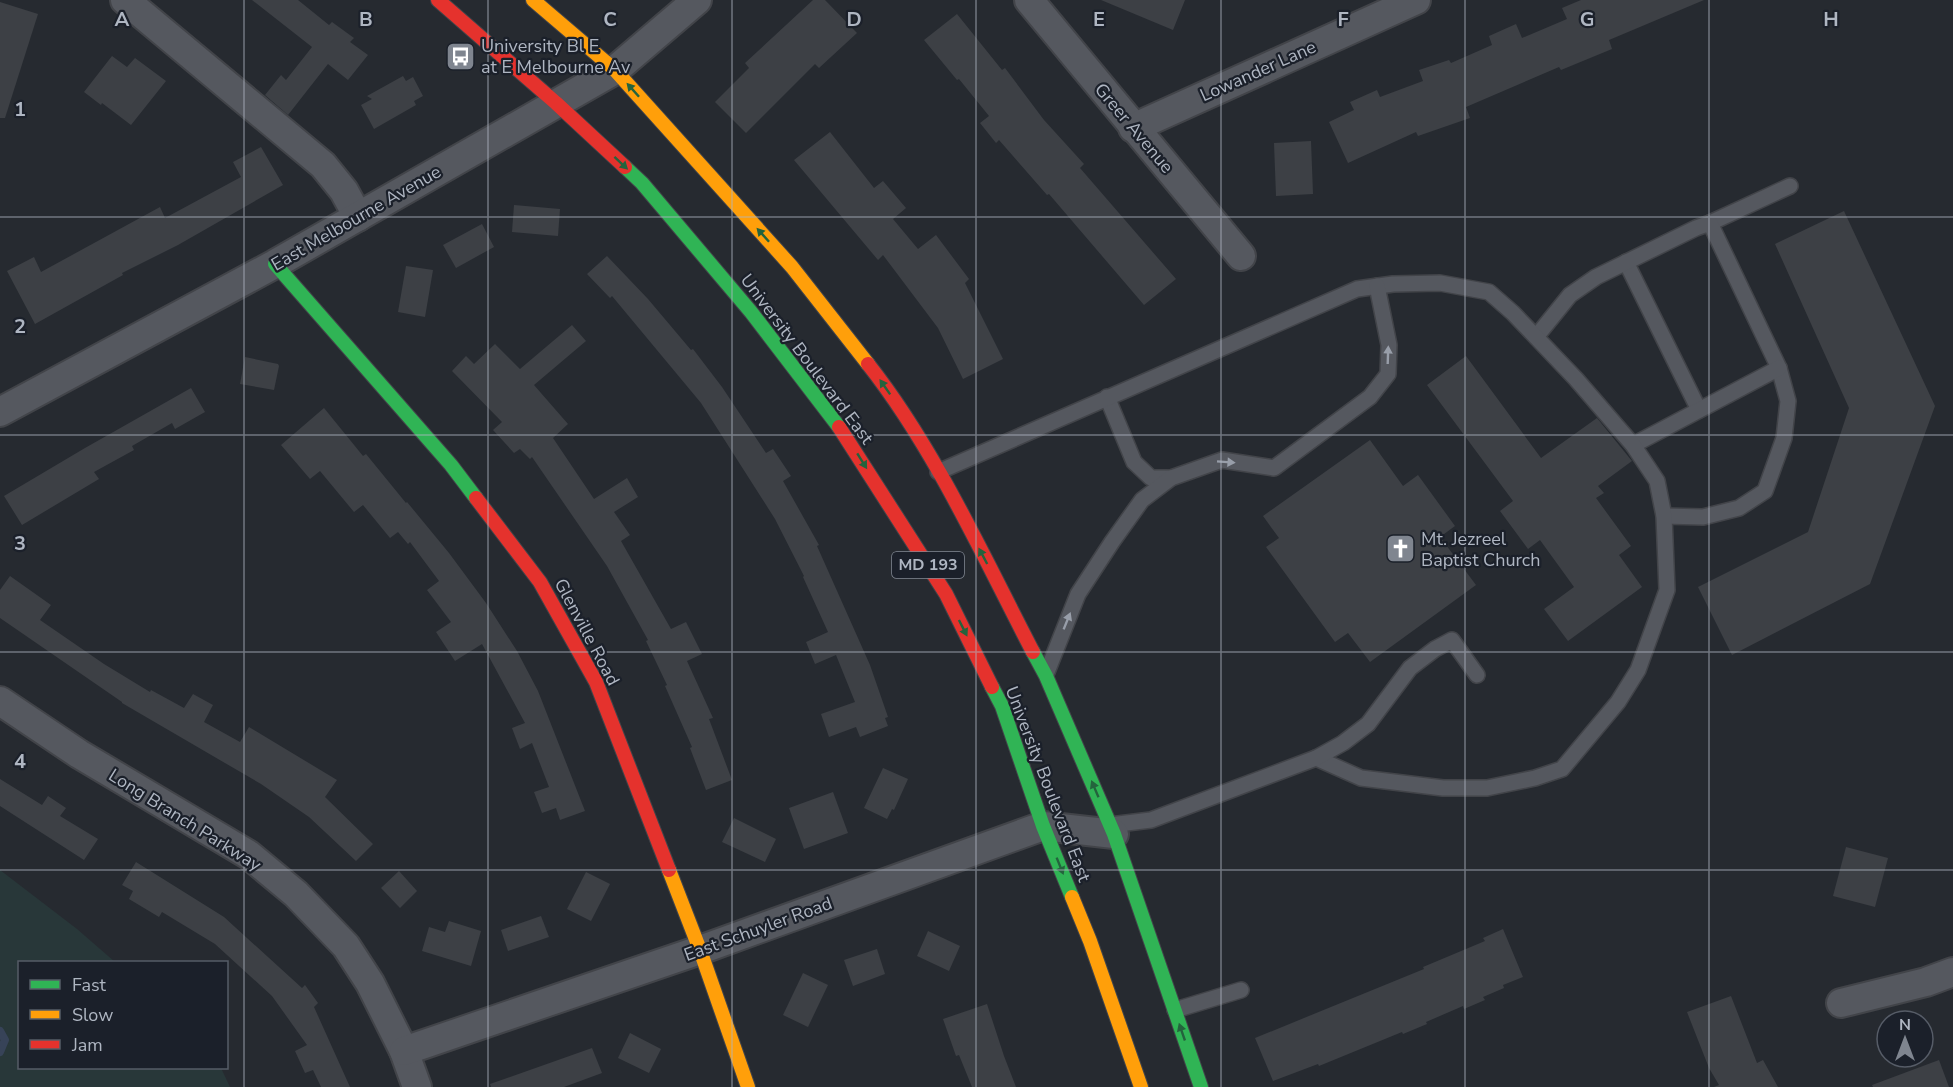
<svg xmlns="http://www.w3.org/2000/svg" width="1953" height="1087" font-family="'Nunito Sans',sans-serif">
<rect width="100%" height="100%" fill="#262a30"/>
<path fill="#283739" d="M0,870L77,929L115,962H20V1068H221L230,1087H0Z"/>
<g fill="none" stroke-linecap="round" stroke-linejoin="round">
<path stroke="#374358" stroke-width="8" d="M0,1031L5,1040L0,1052"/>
</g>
<g fill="#3d4045">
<path d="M252,0H298L329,25L332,22L354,38L350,42L368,55L348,80L328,64L288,115L265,95L281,75L286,80L312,47Z"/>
<path d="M813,0H825L857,33L819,68L815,64L746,133L715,102L749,68L745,63Z"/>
<path d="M1101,0H1185L1173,30Z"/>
<path d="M1581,0H1704L1609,40L1612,49L1561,70L1559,67L1466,107L1470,118L1418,136L1416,132L1348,163L1329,122L1354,110L1350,102L1377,90L1380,97L1423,81L1419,70L1449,60L1451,63L1492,45L1489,36L1516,24L1522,38L1567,19L1562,8Z"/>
<path d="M0,2L38,14L5,118H0Z"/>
<path d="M957,14L1002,70L1005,68L1044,120L1084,164L1080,168L1176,279L1144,305L1049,194L1047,195L999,140L996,143L980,123L989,116L959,79L957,80L924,40Z"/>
<path d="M112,56L127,67L135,58L166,81L131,125L102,103L101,105L84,92Z"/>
<path d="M403,76L406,81L413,77L423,96L414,101L416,105L374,129L361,105L372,99L367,96Z"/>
<path d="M830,132L874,188L883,181L906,208L893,219L918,249L936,235L969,279L965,283L1003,359L963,379L938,328L883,255L878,260L794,160Z"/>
<path d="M1311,141L1313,194L1276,196L1274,143Z"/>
<path d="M261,147L283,185L178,245L122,273L123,275L35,324L7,271L34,257L41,272L160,207L165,218L241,177L233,162Z"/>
<path d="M514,205L560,209L558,236L512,232Z"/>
<path d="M1844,211L1935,406L1870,584L1732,655L1698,587L1808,532L1849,408L1775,244Z"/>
<path d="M482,224L494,247L456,268L443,245Z"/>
<path d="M607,256L648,299L691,350L693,349L722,387L766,453L773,449L791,476L783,481L819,545L817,546L870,665L888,717L885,718L888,726L860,737L856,727L829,737L821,714L855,702L836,655L815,664L806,642L828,632L803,577L804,576L775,519L701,403L612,296L610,298L587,274Z"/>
<path d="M406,266L433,270L425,317L398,312Z"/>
<path d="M572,325L586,341L534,385L568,424L553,438L594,499L627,478L638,497L614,512L630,535L621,541L671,629L686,622L702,654L687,661L713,718L709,719L732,780L706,790L690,748L692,747L665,686L667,685L646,641L648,640L607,566L532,457L530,459L520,449L514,453L493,430L502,422L452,371L466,356L474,364L495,344L520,369Z"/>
<path d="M1466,356L1541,458L1597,418L1632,461L1598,486L1604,493L1596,498L1631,546L1619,555L1642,587L1568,641L1544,609L1574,587L1540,540L1528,549L1500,511L1513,501L1427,385Z"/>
<path d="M245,357L278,364L279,366L274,390L240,384Z"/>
<path d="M191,388L205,412L175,429L172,423L132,446L134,450L94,472L99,479L22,525L4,496L85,448Z"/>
<path d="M324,408L363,456L366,454L406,503L407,502L449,553L486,603L517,651L538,691L585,811L560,820L556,808L542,813L534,792L549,787L532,743L520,749L512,728L525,723L482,644L455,661L436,632L451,622L427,590L439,581L410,542L408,544L398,532L390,538L363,505L354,512L320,471L310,479L281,445Z"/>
<path d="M1370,440L1403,486L1418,475L1455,526L1440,537L1476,585L1370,662L1348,633L1335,642L1266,547L1279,538L1263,516Z"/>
<path d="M10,576L51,605L40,620L104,664L150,692L151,690L184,708L193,694L213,705L204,722L240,742L249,727L337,780L325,797L373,844L356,861L309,817L261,784L122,703V702L0,618V590Z"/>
<path d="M883,768L908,779L894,810L892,809L887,819L864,808Z"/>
<path d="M0,779L42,805L48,796L66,808L60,816L98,839L84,860L0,806Z"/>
<path d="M833,792L848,833L804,849L789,808Z"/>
<path d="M734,818L776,839L765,862L722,842Z"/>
<path d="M1846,847L1888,858L1875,907L1833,896Z"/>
<path d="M136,862L224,917L302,988L305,985L318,1003L314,1007L350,1087H321L313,1070L305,1073L295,1051L307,1045L272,996L215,944L162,912L159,917L129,899L133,891L122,885Z"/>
<path d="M399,871L417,891L400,908L381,888Z"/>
<path d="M586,872L610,884L591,921L567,909Z"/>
<path d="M541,916L549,937L508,951L501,930Z"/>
<path d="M449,921L481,931L471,966L422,951L429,927L445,932Z"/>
<path d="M1503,929L1523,977L1503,985L1504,988L1483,997L1485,1000L1464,1009L1463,1006L1426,1022L1427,1024L1403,1034L1402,1032L1319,1066L1318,1064L1273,1081L1255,1038L1424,969L1423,967L1485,941L1483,938Z"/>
<path d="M928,931L960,946L949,971L917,956Z"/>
<path d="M877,949L885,974L853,986L844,960Z"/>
<path d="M803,973L828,985L808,1027L783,1015Z"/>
<path d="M1731,996L1757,1063L1763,1060L1778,1087H1714L1719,1085L1709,1068L1687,1012Z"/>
<path d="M987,1004L1004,1056L1016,1087H972L959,1055L956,1056L943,1019Z"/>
<path d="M630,1033L661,1049L649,1073L618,1058Z"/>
<path d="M592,1048L602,1073L564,1087H491L490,1084Z"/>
<path d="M1939,1060L1949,1087H1873L1872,1085Z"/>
</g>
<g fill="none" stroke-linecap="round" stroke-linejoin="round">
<defs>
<g id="lane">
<path d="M1710,223L1790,186"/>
<path d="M1626,262L1699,410"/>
<path d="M1536,337L1570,295L1596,277L1696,228L1710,223L1779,368L1788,401L1784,438L1765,491L1739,508L1703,517L1664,516"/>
<path d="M1107,397L1134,462L1151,478H1171"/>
<path d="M1633,445L1779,368"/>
<path d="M938,472L1357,289L1393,284L1440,283L1489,292L1513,313L1576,379L1633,445L1657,481L1664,516L1667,590L1638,670L1618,702L1562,769L1535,778L1487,788H1443L1361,778L1316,758"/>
<path d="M1047,672L1078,594L1112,542L1142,500L1171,478L1222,460L1274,468L1370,397L1388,374L1389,345L1377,286"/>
<path d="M1110,825L1151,820L1316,758L1343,743L1368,724L1410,668L1435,649L1452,640L1477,675"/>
<path d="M1175,1010L1241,990"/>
</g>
<g id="street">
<path d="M125,0L323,165L344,191L358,217"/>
<path d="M1029,0L1241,256"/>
<path d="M1133,128L1416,0"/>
<path d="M0,412L275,264L615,70L697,0"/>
<path d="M0,701L79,754L249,855L296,894L346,946L370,983L404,1051L417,1087"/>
<path d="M1841,1003L1926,982L1953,972"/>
<path d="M404,1051L700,950L1043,826L1114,834"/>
</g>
<g id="fast">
<path d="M625,167L642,183L751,312L839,427"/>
<path d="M275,264L451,465L476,498"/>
<path d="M1033,652L1046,676L1114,834L1201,1087"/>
<path d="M992,687L1002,706L1043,826L1072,897"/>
</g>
<g id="slow">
<path d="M533,0L615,70L792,267L868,364"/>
<path d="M669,870L700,950L748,1087"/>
<path d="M1072,897L1090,941L1141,1087"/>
</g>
<g id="jam">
<path d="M438,0L556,103L625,167"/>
<path d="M868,364C935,449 983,556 1033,652"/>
<path d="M839,427L946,594L992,687"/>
<path d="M476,498L540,582L596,682L669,870"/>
</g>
</defs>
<use href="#lane" stroke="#424449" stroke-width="18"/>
<use href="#street" stroke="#424449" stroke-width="32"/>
<use href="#fast" stroke="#424449" stroke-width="16"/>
<use href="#slow" stroke="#424449" stroke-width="16"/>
<use href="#jam" stroke="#424449" stroke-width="16"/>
<use href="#lane" stroke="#55585f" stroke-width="15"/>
<use href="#street" stroke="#55585f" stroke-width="28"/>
<use href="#fast" stroke="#30b455" stroke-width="14"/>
<use href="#slow" stroke="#ff9f0a" stroke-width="14"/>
<use href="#jam" stroke="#e5322d" stroke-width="14"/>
</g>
<defs><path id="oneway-solid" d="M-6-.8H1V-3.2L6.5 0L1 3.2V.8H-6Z" transform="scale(1.5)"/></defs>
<g fill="#24633d">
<use href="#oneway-solid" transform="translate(633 90) rotate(-132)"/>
<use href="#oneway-solid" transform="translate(621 163) rotate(43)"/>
<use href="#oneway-solid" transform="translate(763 235) rotate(-132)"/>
<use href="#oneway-solid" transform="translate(885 387) rotate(-125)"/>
<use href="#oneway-solid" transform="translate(862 461) rotate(58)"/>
<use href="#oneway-solid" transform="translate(983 556) rotate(-118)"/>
<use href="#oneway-solid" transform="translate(963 628) rotate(63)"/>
<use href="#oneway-solid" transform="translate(1095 789) rotate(-113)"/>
<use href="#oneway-solid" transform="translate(1060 866) rotate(68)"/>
<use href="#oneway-solid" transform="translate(1182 1032) rotate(-109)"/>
</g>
<g fill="#989ea9">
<use href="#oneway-solid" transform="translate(1388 355) rotate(-88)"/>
<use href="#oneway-solid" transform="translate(1226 462) rotate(4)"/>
<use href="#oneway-solid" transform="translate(1067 621) rotate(-68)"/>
</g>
<path fill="none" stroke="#afb6c2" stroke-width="1.5" stroke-opacity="0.55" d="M244,0V1087M488,0V1087M732,0V1087M976,0V1087M1221,0V1087M1465,0V1087M1709,0V1087M0,217H1953M0,435H1953M0,652H1953M0,870H1953"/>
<defs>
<symbol id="bus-square" viewBox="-11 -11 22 22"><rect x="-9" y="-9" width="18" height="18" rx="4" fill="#7f858f" stroke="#1b202a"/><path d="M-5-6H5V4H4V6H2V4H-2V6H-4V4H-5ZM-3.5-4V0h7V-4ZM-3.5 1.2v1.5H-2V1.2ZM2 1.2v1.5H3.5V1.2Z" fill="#fff"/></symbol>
<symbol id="church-square" viewBox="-11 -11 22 22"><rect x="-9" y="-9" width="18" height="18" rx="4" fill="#7f858f" stroke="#1b202a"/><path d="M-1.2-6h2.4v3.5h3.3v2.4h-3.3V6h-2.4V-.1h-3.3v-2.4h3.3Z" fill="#fff"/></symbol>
</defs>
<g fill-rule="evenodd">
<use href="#bus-square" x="444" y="40" width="33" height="33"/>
<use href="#church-square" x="1384" y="532" width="33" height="33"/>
</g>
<g text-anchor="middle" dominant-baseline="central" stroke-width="4.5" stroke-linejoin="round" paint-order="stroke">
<rect fill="#1b202a" stroke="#838994" stroke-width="1.5" x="892" y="552" width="72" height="26" rx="4.5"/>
<g font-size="16" font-weight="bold" fill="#afb6c2">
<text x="928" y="565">MD 193</text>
</g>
<g font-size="18" fill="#afb6c2" stroke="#1b202a" text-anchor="start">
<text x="481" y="46">University Bl E<tspan x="481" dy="21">at E Melbourne Av</tspan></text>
<text x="1421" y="539">Mt. Jezreel<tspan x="1421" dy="21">Baptist Church</tspan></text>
</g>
<g font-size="18" fill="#afb6c2" stroke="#1b202a">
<text transform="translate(1258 71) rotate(-24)">Lowander Lane</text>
<text transform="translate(1134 128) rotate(50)">Greer Avenue</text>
<text transform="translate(356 218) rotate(-30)">East Melbourne Avenue</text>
<text transform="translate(807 359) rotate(53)">University Boulevard East</text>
<text transform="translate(587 632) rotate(62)">Glenville Road</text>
<text transform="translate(1048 784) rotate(69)">University Boulevard East</text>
<text transform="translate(185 820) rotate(32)">Long Branch Parkway</text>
<text transform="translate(758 929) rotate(-20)">East Schuyler Road</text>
</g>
</g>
<g font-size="20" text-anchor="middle" font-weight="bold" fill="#afb6c2" stroke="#1b202a" stroke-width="4.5" stroke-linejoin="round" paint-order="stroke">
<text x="122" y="26">A</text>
<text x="366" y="26">B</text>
<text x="610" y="26">C</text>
<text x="854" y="26">D</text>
<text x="1099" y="26">E</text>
<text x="1343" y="26">F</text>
<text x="1587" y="26">G</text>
<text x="1831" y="26">H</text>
<text x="20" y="116">1</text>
<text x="20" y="333">2</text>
<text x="20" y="550">3</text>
<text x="20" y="768">4</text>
</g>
<rect x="18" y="961" width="210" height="108" fill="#1b202a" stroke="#565c67" stroke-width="1.5"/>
<rect x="30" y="980" width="30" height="9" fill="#30b455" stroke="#565c67" stroke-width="1.5"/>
<text x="72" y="991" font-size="18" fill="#afb6c2">Fast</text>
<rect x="30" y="1010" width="30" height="9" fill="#ff9f0a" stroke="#565c67" stroke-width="1.5"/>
<text x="72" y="1021" font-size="18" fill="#afb6c2">Slow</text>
<rect x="30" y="1040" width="30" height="9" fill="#e5322d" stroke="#565c67" stroke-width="1.5"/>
<text x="72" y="1051" font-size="18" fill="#afb6c2">Jam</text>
<g transform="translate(1905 1039)"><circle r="28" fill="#1b202a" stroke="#565c67" stroke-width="1.5"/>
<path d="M0-4.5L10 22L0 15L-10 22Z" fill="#7f858f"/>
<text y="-9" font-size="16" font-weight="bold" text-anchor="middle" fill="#afb6c2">N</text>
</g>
</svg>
